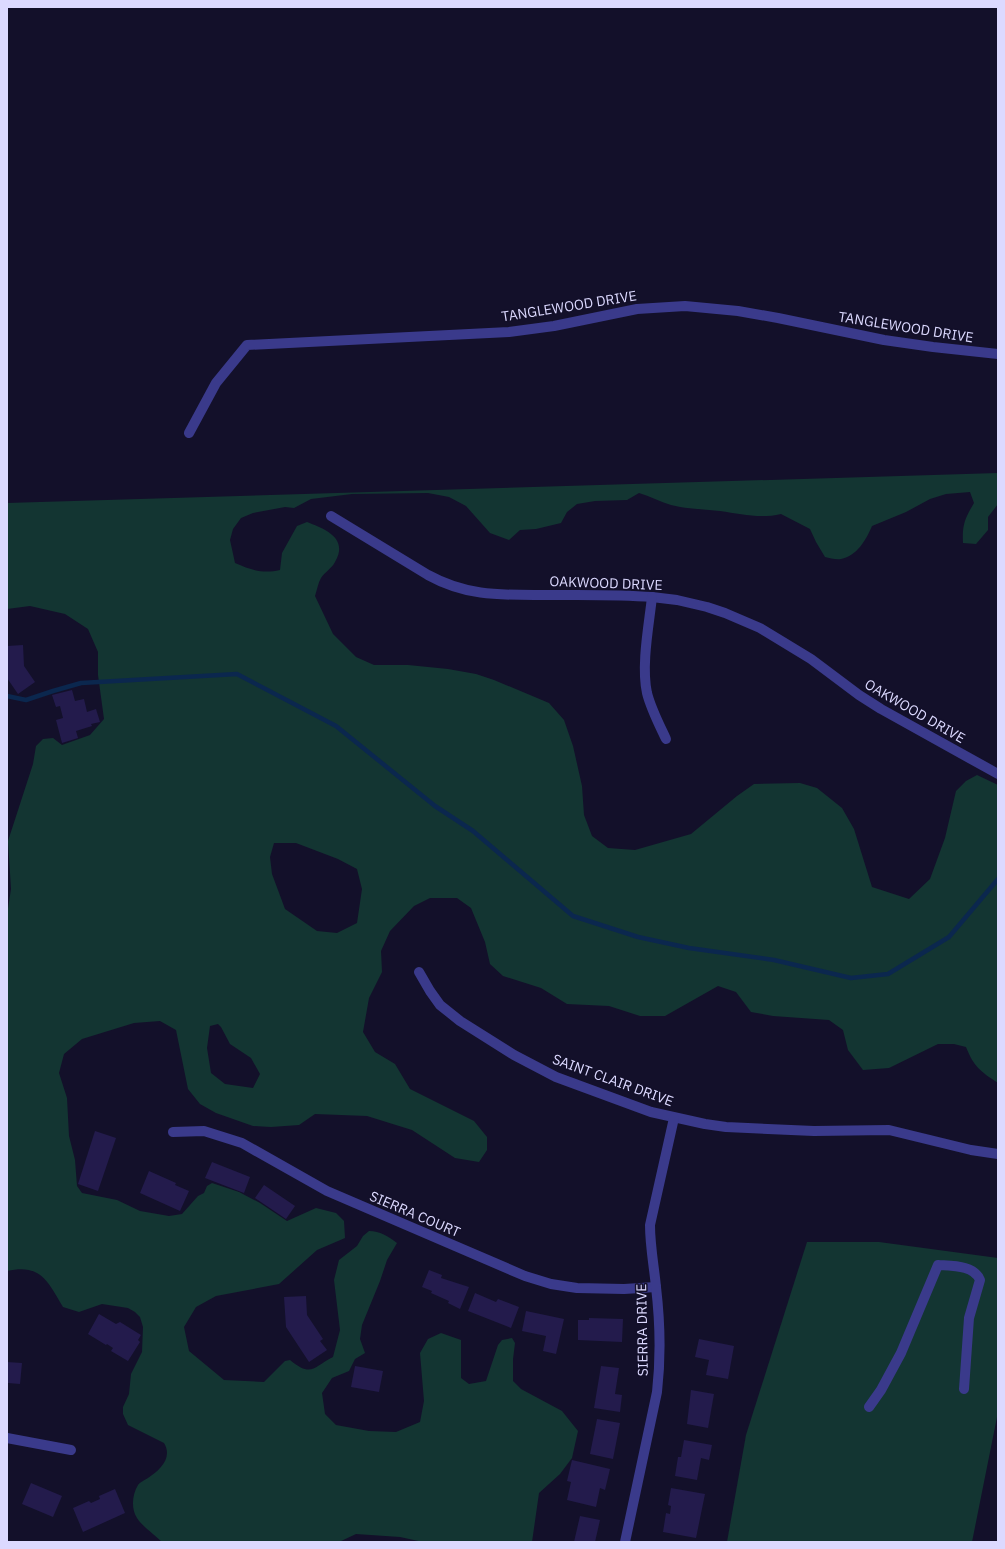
<svg xmlns="http://www.w3.org/2000/svg" width="1005" height="1549" font-family="'IBM Plex Sans',sans-serif">
<rect width="100%" height="100%" fill="#13102a"/>
<g fill="#133532" fill-rule="evenodd">
<path d="M998,473V504L988,517V530L976,544L963,543C962,525 965,518 974,503L970,492L946,494L930,499L906,512L872,526C866,540 857,556 841,559C836,560 830,558 825,557L816,542L810,529L781,514C760,519 741,514 720,511C703,509 686,509 671,505C660,502 650,496 639,493L627,500L595,501L577,504L567,512L561,523L536,529L520,530L509,540L490,533L466,506L449,497L428,493L352,494L311,499L294,508L285,507L253,513L241,518L233,529L230,540L235,563C251,570 263,574 280,570L282,553L297,526L307,522C325,529 349,538 335,562C332,568 325,572 321,578C318,583 317,590 315,596L333,634L356,657L374,665H408L448,669L476,674L494,680L549,703L564,720L573,746L582,786L584,815L592,836L608,848L635,850L691,834L737,796L754,784L800,783L817,788L842,808L854,829L872,887L909,899L930,879L945,838L956,791L966,781L977,775L998,785V1083C980,1071 974,1067 966,1047L954,1044H938L889,1068L863,1070L848,1050L843,1030L829,1020L773,1016L751,1012L736,992L718,986L665,1016H640L609,1006L567,1004L541,988L503,976L490,964L485,942L471,908L457,898H430L414,906L390,931L381,951L382,972L369,998L363,1032L375,1052L395,1064L410,1089L474,1121L487,1137V1150L479,1162L455,1158L412,1130L367,1116L315,1114L299,1125L271,1127L253,1126L216,1113L200,1104L188,1089L176,1030L160,1021L134,1023L82,1039L64,1054L59,1073L67,1098L69,1136L75,1160L77,1186L82,1193L117,1200L140,1211L169,1216L182,1214L198,1196L204,1193L207,1186L212,1183L239,1192L260,1203L287,1221L316,1208L336,1213L344,1221L345,1238L317,1250L279,1284L216,1296L196,1307L184,1327L189,1351L224,1380L264,1382L285,1361L290,1360C312,1378 313,1367 333,1357L340,1330L334,1280L339,1260L357,1246L363,1236L369,1231C380,1231 388,1236 397,1243L387,1260L380,1281L362,1325L360,1339L365,1353L355,1359L349,1371L332,1378L322,1393L325,1414L336,1425L369,1431L396,1432L420,1422L424,1401L420,1353L428,1339L441,1333L461,1340V1378L469,1384L486,1381L498,1345L502,1340L512,1338L515,1343L513,1359V1381L521,1389L562,1411L578,1431L572,1458L560,1474L539,1493L532,1542H423L400,1537L356,1534L339,1542H162C156,1536 142,1526 137,1518C131,1509 132,1495 138,1485C140,1482 145,1480 148,1478C160,1470 173,1458 164,1443L128,1425L123,1414V1407L129,1394L131,1374L142,1352L143,1327L140,1317L135,1312L128,1308L102,1304L79,1312L63,1307C48,1282 41,1263 7,1271V915L11,889L8,841L33,764L36,746L43,739L53,738L62,745L90,735L104,719L98,675V652L88,629L65,614L30,606L7,609V503ZM274,843H296L338,859L357,869L362,889L357,923L337,933L317,931L285,909L272,874L270,857ZM218,1024L221,1027L230,1044L251,1058L260,1074L253,1088L225,1084L211,1073L207,1048L210,1026Z"/>
<path d="M807,1242H879L998,1258V1412L972,1542H727L746,1435Z"/>
</g>
<g fill="none" stroke-linecap="round" stroke-linejoin="round">
<path stroke="#0b274e" stroke-width="4.5" d="M7,696L26,700L53,691L81,683L237,674L336,726L435,806L473,831L573,916L638,937L689,948L774,960L851,978L888,974L949,937L998,879"/>
</g>
<g fill="#231b4c">
<path d="M23,645L24,666L35,682L18,694L7,678V646Z"/>
<path d="M72,690L75,701L84,699L87,712L96,709L100,722L91,724L92,726L76,731L78,738L62,743L56,720L63,718L60,706L56,707L52,695Z"/>
<path d="M95,1131L116,1138L98,1191L78,1184Z"/>
<path d="M212,1162L250,1177L244,1193L205,1178Z"/>
<path d="M149,1171L176,1183L175,1185L189,1191L180,1211L140,1193Z"/>
<path d="M264,1185L295,1206L286,1219L255,1198Z"/>
<path d="M429,1270L442,1275L441,1278L469,1287L460,1309L448,1303L449,1301L431,1293L432,1291L422,1287Z"/>
<path d="M475,1293L496,1302L498,1299L519,1307L511,1328L468,1311Z"/>
<path d="M306,1296L307,1315L323,1339L320,1341L327,1350L309,1362L286,1327L284,1297Z"/>
<path d="M526,1311L564,1319L556,1354L543,1351L546,1336L522,1331Z"/>
<path d="M99,1314L116,1324L120,1322L141,1335L138,1340L140,1342L128,1361L111,1351L113,1348L107,1344L106,1345L88,1334Z"/>
<path d="M589,1318L623,1319L622,1342L578,1340V1320H589Z"/>
<path d="M699,1339L734,1346L728,1379L706,1375L709,1360L695,1357Z"/>
<path d="M7,1362L22,1363L20,1384L8,1383V1386L7,1385Z"/>
<path d="M355,1366L383,1371L379,1392L351,1387Z"/>
<path d="M601,1366L619,1368L615,1394L622,1395L620,1412L594,1408Z"/>
<path d="M691,1390L714,1394L708,1428L687,1424Z"/>
<path d="M597,1419L620,1423L613,1459L590,1454Z"/>
<path d="M684,1440L712,1445L709,1460L701,1458L697,1480L675,1476L678,1457H681Z"/>
<path d="M572,1460L610,1469L605,1490L600,1488L596,1507L567,1500L571,1482L567,1481Z"/>
<path d="M31,1483L62,1496L53,1517L22,1504Z"/>
<path d="M671,1488L705,1494L696,1538L663,1532L666,1513L670,1514L671,1506L668,1505Z"/>
<path d="M115,1489L125,1513L83,1532L73,1508L89,1501L91,1503L100,1499L99,1496Z"/>
<path d="M580,1516L600,1520L595,1542H574Z"/>
</g>
<g fill="none" stroke-linecap="round" stroke-linejoin="round">
<g stroke="#3a3a8b" stroke-width="10">
<path d="M189,433L216,383L247,345L509,332L554,326L637,309L685,306L738,311L778,318L884,340L933,347L998,354"/>
<path d="M331,516L428,575C466,596 499,595 541,595C578,595 615,594 652,597L677,600L707,607L725,613L760,628L811,659L859,695L881,709L998,774"/>
<path d="M652,597C649,625 641,665 647,693C651,709 659,724 666,739"/>
<path d="M419,972L430,991L440,1005L460,1021L514,1055L556,1077L651,1112L705,1124L726,1127L814,1131L889,1130L971,1150L998,1154"/>
<path d="M173,1132L204,1131L242,1143L327,1191L525,1276L551,1284L577,1288L624,1289L656,1287"/>
<path d="M869,1407L881,1390L901,1353L938,1265C952,1266 974,1265 980,1280L969,1318L964,1389"/>
<path d="M7,1438L71,1450"/>
<path d="M625,1542L657,1392C661,1357 660,1321 656,1287C654,1266 650,1246 650,1225L674,1118"/>
</g>
</g>
<g text-anchor="middle" dominant-baseline="central" stroke-width="3" stroke-linejoin="round" paint-order="stroke">
<g font-size="14" fill="#dcd9ff" stroke="#13102a">
<text transform="translate(569 306) rotate(-9)">TANGLEWOOD DRIVE</text>
<text transform="translate(906 327) rotate(9)">TANGLEWOOD DRIVE</text>
<text transform="translate(606 583) rotate(2)">OAKWOOD DRIVE</text>
<text transform="translate(915 711) rotate(30)">OAKWOOD DRIVE</text>
<text transform="translate(613 1080) rotate(20)">SAINT CLAIR DRIVE</text>
<text transform="translate(415 1214) rotate(23)">SIERRA COURT</text>
<text transform="translate(642 1330) rotate(-91)">SIERRA DRIVE</text>
</g>
</g>
<rect width="1005" height="1549" fill="none" stroke="#dcd9ff" stroke-width="16"/>
</svg>
